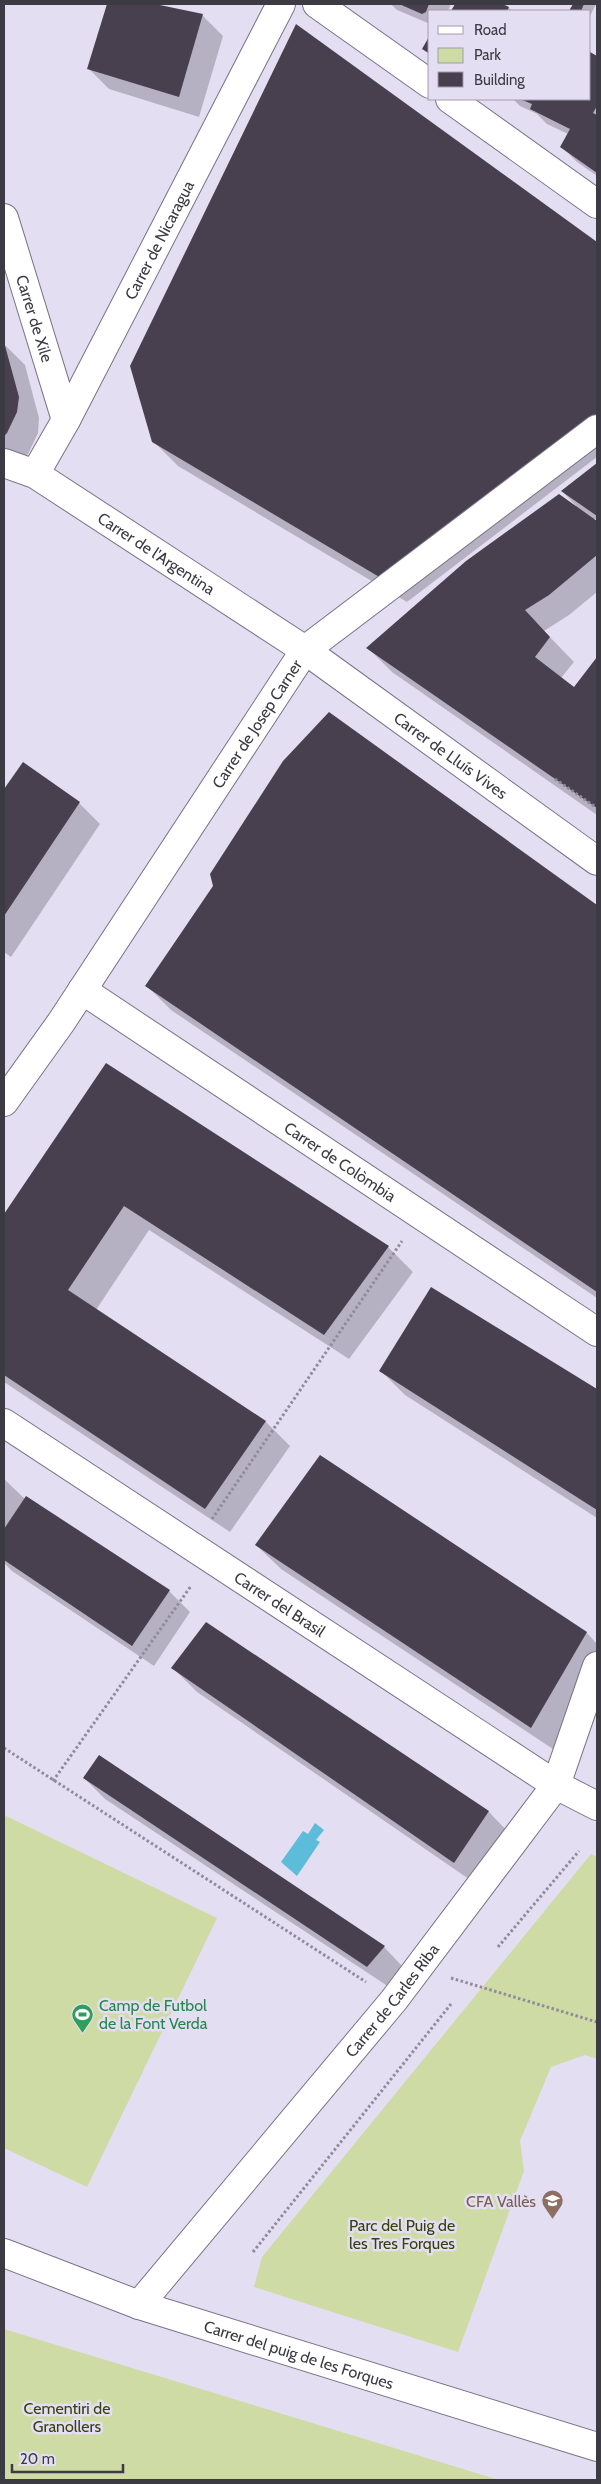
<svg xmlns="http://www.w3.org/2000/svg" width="601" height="2484" font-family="Cabin,sans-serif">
<rect width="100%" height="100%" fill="#e4def3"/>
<g fill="#cedba5">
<path d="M4,1815L217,1918L87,2187L4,2148Z"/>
<path d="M591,1854L597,1857V2059L585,2055L551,2067L520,2141L524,2171L458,2352L254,2287L262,2257Z"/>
<path d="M4,2329L499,2480H4Z"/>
</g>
<path fill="#5dbcda" d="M315,1823L324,1830L316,1840L320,1842L297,1876L281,1862L303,1831L308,1834Z"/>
<g fill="#0003">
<path d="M108,4H149L202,15L223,36L199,117L109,89L88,68Z"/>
<path d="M391,4H451L448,11H430V24L397,10Z"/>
<path d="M456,4H505L512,11H453Z"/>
<path d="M575,4H596L590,16V11H571Z"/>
<path d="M296,26L597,243V457L407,602L178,466L153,441Z"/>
<path d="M590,54L597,57V176L577,162L562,147L568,134L547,124L537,114L520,106L513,99H590Z"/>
<path d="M4,344L25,365L39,418L38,433L28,454L20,459L4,452Z"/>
<path d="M597,463V519H593L597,522V592L569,615L544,631L574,662L561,678L574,688L597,659V815L392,672L368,648L576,506L562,491Z"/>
<path d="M329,714L597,907V1298L171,1010L147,986Z"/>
<path d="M23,764L79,803L100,824L11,957L4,952V791Z"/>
<path d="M107,1065L388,1247L413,1272L349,1359L149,1230L96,1310L266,1422L290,1446L230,1532L4,1382V1216Z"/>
<path d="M432,1289L597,1391V1518L405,1395L381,1371Z"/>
<path d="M321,1456L587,1633L597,1644V1681L556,1751L281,1569L256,1545Z"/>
<path d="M4,1479L25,1499L169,1591L190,1612L154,1666L12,1571L4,1563Z"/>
<path d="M206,1624L489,1812L513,1837L479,1886L197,1692L173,1668Z"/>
<path d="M99,1756L384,1947L404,1968L389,1987L105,1799L84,1778Z"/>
</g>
<g fill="#483f4f">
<path d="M107,4H155L203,14L179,97L87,69Z"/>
<path d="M399,4H429L426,12L422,14Z"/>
<path d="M455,4H502L509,7L507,11H451Z"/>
<path d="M573,4H584L581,11H569Z"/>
<path d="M296,24L597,242V415L381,578L152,442L130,366Z"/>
<path d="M430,35V54L422,49Z"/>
<path d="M590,52L597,56V106L593,113L597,115V173L560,147L570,129L530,109L532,104L520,99H590Z"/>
<path d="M4,342L19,397L17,412L7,433L4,436Z"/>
<path d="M597,463V516L561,491Z"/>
<path d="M559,494L597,521V555L549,595L525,610L550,637L535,657L574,687L597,657V808L366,648L466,561Z"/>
<path d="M329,712L597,905V1292L145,986L213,886L210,874L283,761Z"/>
<path d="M23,762L80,802L4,916V789Z"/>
<path d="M106,1063L389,1246L324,1335L124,1206L68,1290L266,1421L205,1509L4,1375V1214Z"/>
<path d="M431,1287L597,1389V1510L379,1371Z"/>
<path d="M320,1455L587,1632L531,1728L255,1545Z"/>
<path d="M26,1496L170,1590L132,1646L4,1560V1529Z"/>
<path d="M206,1622L489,1811L454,1863L171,1668Z"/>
<path d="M99,1755L385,1946L367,1967L83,1778Z"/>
</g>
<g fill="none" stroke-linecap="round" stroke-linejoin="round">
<defs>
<g id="street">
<path d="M317,4L430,84"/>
<path d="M450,99L597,204"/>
<path id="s1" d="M4,218L66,420"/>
<path id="s2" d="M4,463L35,474L305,650L597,861"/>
<path id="s3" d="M35,474L66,420L281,4"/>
<path id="s4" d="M82,990L597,1332"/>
<path id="s5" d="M4,1102L62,1021L305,650L597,429"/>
<path id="s6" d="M4,1423L556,1785L597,1806"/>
<path id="s7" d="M4,2253L139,2305L597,2447"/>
<path id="s8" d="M139,2305L394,2000L556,1785L597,1666"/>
</g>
</defs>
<use href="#street" stroke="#787386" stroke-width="30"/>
<g stroke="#8f8b99" stroke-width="3" stroke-dasharray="2.5 2.5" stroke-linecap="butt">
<path d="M555,779L597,808"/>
<path d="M212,1519L402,1241"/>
<path d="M4,1748L366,1982"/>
<path d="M53,1781L191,1586"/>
<path d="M498,1947L579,1851"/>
<path d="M451,1978L597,2022"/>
<path d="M253,2252L451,2004"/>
</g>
<use href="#street" stroke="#fff" stroke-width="28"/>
</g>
<defs>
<symbol id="stadium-pin" viewBox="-11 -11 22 30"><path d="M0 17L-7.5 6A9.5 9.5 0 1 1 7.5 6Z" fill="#2e9e5b" stroke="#e4def3"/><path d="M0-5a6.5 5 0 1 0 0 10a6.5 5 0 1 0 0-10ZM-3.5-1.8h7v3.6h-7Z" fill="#fff"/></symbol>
<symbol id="school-pin" viewBox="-11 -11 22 30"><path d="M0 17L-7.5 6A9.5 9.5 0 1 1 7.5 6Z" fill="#8d6e63" stroke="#e4def3"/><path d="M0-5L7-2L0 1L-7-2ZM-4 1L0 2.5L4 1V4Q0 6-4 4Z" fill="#fff"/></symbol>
</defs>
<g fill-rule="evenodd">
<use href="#stadium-pin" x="70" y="2002" width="25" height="34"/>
<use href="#school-pin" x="540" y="2188" width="25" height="34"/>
</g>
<g text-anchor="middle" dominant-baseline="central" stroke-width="5" stroke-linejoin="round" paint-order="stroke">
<g font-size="16" fill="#3c3a42" stroke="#e4def3">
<text stroke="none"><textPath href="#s3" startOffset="265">Carrer de Nicaragua</textPath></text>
<text stroke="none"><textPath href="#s1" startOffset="105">Carrer de Xile</textPath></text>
<text stroke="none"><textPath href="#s2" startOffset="178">Carrer de l'Argentina</textPath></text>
<text stroke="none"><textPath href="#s5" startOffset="455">Carrer de Josep Carner</textPath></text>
<text stroke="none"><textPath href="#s2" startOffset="535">Carrer de Lluís Vives</textPath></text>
<text stroke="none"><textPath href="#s4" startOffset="310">Carrer de Colòmbia</textPath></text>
<text stroke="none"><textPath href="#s6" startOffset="330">Carrer del Brasil</textPath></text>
<text stroke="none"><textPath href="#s8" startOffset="396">Carrer de Carles Riba</textPath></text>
<text stroke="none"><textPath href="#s7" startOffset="312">Carrer del puig de les Forques</textPath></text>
</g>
<g font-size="16" fill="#27864d" stroke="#e4def3" text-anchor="start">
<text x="99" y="2005">Camp de Futbol<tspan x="99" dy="18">de la Font Verda</tspan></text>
</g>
<g font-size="16" fill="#785e54" stroke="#e4def3" text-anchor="end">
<text x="536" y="2201">CFA Vallès</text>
</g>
<g font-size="16" fill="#374108" stroke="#e4def3">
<text x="402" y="2225">Parc del Puig de<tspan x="402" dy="18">les Tres Forques</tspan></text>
<text x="67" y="2408">Cementiri de<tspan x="67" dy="18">Granollers</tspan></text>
</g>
</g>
<rect width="601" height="2484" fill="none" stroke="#3c3a42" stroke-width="10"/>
<rect x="428" y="10" width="162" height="90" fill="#e4def3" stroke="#a19cac"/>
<rect x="438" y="26" width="25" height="8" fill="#ffffff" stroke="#a19cac"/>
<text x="474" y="35" font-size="15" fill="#3c3a42">Road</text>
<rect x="438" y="48" width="25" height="15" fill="#cedba5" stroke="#a19cac"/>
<text x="474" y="60" font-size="15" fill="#3c3a42">Park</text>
<rect x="438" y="72" width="25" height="15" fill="#483f4f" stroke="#a19cac"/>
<text x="474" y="85" font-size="15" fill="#3c3a42">Building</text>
<path d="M12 2464v8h111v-8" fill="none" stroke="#3c3a42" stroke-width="2.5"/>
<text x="20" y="2464" font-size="15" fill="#3c3a42" stroke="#e4def3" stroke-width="4" paint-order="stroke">20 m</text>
</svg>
